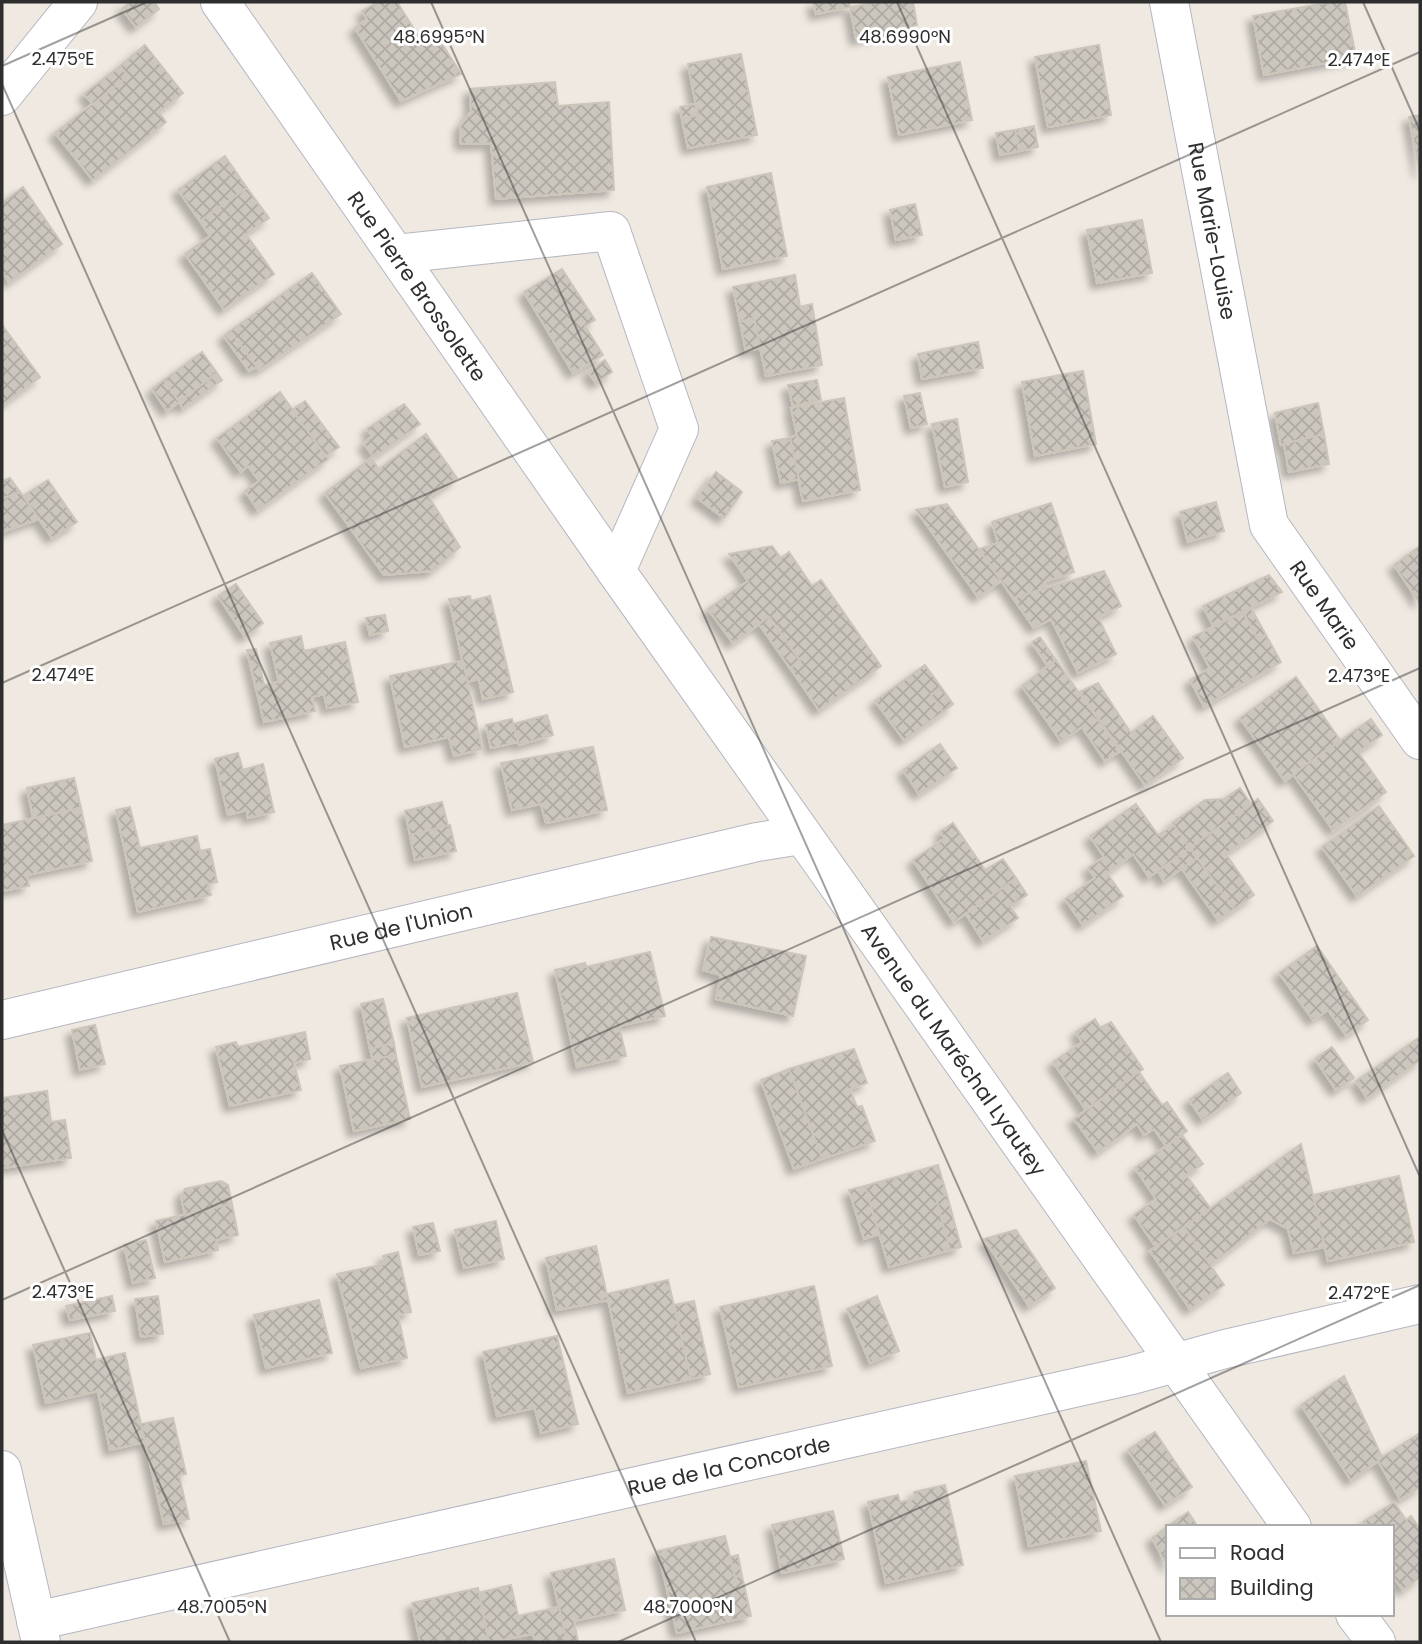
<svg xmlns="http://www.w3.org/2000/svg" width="1422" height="1644" font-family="Poppins,sans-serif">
<defs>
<pattern id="building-cross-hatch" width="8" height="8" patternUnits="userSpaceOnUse" patternTransform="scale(1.75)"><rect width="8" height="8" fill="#cbc7bf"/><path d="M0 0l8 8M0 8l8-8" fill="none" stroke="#afaba4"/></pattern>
<filter id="shadow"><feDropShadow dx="-6" dy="6" stdDeviation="3.5" flood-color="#0004"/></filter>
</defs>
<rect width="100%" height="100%" fill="#efe9e1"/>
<g fill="url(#building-cross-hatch)" stroke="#cbc5ba" stroke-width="2" filter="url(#shadow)">
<path d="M131,2H154L159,9L136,27L122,9Z"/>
<path d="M378,2H397L421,40L434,31L461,74L401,101L355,28L367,19L362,11Z"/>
<path d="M813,2H849L850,7L816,14Z"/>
<path d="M880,2H913L917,25L856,39L850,7Z"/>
<path d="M1332,2H1345L1356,57L1264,75L1253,16Z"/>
<path d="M145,45L183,93L159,112L166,122L93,180L55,133L128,76L120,66Z"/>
<path d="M1099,45L1111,115L1048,127L1035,57Z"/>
<path d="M741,54L757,135L688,148L682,119L698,115L688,64Z"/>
<path d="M960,62L972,120L899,135L888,77Z"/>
<path d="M120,66L128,76L93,104L84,94Z"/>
<path d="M555,82L558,106L609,102L614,190L496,199L491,143L461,144L460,127L471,111L470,89Z"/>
<path d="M695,104L698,115L682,119L680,107Z"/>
<path d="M1420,115V173L1409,117Z"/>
<path d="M1034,126L1038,147L1019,151L1015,130Z"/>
<path d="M1015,130L1019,151L1000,155L996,133Z"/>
<path d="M225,156L247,188L200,221L178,190Z"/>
<path d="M771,173L787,256L723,269L707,187Z"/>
<path d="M23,187L62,244L9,282L2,272V203Z"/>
<path d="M247,188L269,218L246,234L274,274L224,309L185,254L210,236L200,221Z"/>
<path d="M915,204L922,235L896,240L890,210Z"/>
<path d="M1142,220L1152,273L1097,283L1087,230Z"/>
<path d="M562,269L595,320L585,326L603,355L573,373L524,292Z"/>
<path d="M312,273L341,314L259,370L230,331Z"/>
<path d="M795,275L800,307L812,304L822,365L766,376L754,318L740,322L733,287Z"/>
<path d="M754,318L760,348L746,351L740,322Z"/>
<path d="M3,326L40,377L2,405V327Z"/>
<path d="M230,331L257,367L249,371L224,336Z"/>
<path d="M978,342L983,368L922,379L918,354Z"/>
<path d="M202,352L217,373L179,402L164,380Z"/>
<path d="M605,360L612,372L596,383L588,372Z"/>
<path d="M1083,371L1096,444L1035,456L1022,382Z"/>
<path d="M217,373L222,380L183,408L179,402Z"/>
<path d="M164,380L179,402L167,411L152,389Z"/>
<path d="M817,380L821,400L793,406L788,385Z"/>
<path d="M280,392L328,459L258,510L245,491L259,481L248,466L241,472L217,438Z"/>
<path d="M920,393L927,424L911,428L904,396Z"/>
<path d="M844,398L860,490L803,501L790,438L797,435L791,408Z"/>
<path d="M305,401L339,447L326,456L292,410Z"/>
<path d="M1318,403L1324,434L1281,445L1275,413Z"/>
<path d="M404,404L420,424L374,457L364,444L372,436L367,429Z"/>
<path d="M957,419L968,482L945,487L932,424Z"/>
<path d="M426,434L457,478L429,497L460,547L432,571L384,575L325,493L371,458L379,469Z"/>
<path d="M1324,434L1329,464L1289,472L1284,444Z"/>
<path d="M790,438L799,479L781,483L772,441Z"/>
<path d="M716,472L742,492L724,518L697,498Z"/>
<path d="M10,478L20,492L2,499V481Z"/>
<path d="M48,480L77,522L52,538L23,496Z"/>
<path d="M20,492L39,519L2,532V499Z"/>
<path d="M1216,502L1224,531L1188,542L1180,512Z"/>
<path d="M1051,503L1074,572L1044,582L1047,588L1013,598L979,549L998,543L992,522Z"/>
<path d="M947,504L1001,581L978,597L916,510Z"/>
<path d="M772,546L781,558L789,552L812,586L821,580L881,666L819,710L790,668L800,661L769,617L733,643L708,609L748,581L729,554Z"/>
<path d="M1420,546V601L1419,602L1394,565Z"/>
<path d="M1104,571L1121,606L1098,617L1116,654L1078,673L1051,619L1034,628L1013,598Z"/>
<path d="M1269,575L1282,592L1213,626L1203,606Z"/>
<path d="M236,584L263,623L245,637L218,596Z"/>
<path d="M470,596L471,601L490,596L513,692L483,699L479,679L467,682L449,599Z"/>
<path d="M1251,608L1266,635L1258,639L1243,612Z"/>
<path d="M1243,612L1258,639L1266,635L1281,662L1204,706L1190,680L1210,668L1193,637Z"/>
<path d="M385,615L388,631L370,635L366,618Z"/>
<path d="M769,617L800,661L790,668L759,624Z"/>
<path d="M301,636L304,651L345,642L358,702L327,708L324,694L312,697L315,711L264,722L247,650L256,649L264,685L279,682L270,643Z"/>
<path d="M1040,637L1056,660L1048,666L1032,642Z"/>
<path d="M1056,660L1120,751L1105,761L1082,727L1061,741L1022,686Z"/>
<path d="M463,661L482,749L454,756L449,737L405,747L390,676Z"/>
<path d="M925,665L941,687L931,695L943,712L904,740L875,701Z"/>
<path d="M1296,677L1340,740L1285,781L1240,718Z"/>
<path d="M1098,683L1131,733L1153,716L1183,758L1145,785L1080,692Z"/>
<path d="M941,687L953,704L943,712L931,695Z"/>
<path d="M547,715L553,735L519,745L513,724Z"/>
<path d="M512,719L518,742L491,748L486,725Z"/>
<path d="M1371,719L1382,735L1358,752L1386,792L1333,830L1293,774Z"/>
<path d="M940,744L957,768L919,794L903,770Z"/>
<path d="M593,747L607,810L546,823L541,804L512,810L501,763Z"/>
<path d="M238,753L243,770L263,764L274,812L248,818L247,810L228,815L215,759Z"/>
<path d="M74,778L81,808L33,818L27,788Z"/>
<path d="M1240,788L1251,804L1190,848L1172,823L1205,800L1224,799Z"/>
<path d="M1258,799L1273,821L1226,854L1254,895L1234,909L1190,848Z"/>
<path d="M442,802L448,826L410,835L405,811Z"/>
<path d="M1136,804L1158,835L1174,825L1190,848L1149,877L1133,854L1107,873L1123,896L1083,925L1065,899L1095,878L1088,868L1104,857L1090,836Z"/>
<path d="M1379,806L1414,856L1357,896L1322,847Z"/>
<path d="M130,807L140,848L197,836L200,851L210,849L217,882L208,884L211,895L138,912L116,810Z"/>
<path d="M81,808L92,861L27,875L29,886L2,891V825Z"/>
<path d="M953,823L985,870L1003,859L1016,878L954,922L913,860L945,838L940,832Z"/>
<path d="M450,825L456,851L415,860L410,835Z"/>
<path d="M1190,848L1197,858L1164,881L1158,871Z"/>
<path d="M1197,858L1234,909L1218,920L1182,869Z"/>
<path d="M1016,878L1027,895L1010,906L1018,918L983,941L966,914Z"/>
<path d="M711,937L806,956L793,1016L716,999L721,975L703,970Z"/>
<path d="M1317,946L1368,1020L1346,1035L1328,1010L1313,1020L1279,973Z"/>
<path d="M650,952L665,1016L619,1026L626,1056L577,1067L555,970L585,963L586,967Z"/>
<path d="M517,993L533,1062L422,1087L407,1018Z"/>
<path d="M383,999L394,1043L370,1049L361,1004Z"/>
<path d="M1095,1019L1100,1028L1111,1022L1143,1069L1086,1110L1053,1062L1082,1042L1076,1032Z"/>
<path d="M95,1025L105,1064L80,1070L72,1030Z"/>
<path d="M305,1032L310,1059L294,1063L301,1090L230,1106L216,1047L236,1042L238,1047Z"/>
<path d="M1420,1037V1060L1367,1098L1356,1081Z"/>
<path d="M394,1043L396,1055L373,1060L370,1049Z"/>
<path d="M1332,1047L1354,1078L1336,1090L1315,1059Z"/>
<path d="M854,1049L867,1083L850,1089L857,1107L862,1106L875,1141L822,1159L789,1069Z"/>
<path d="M396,1055L410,1119L354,1131L340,1066Z"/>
<path d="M789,1069L822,1159L794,1169L761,1080Z"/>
<path d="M1139,1072L1162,1105L1167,1102L1187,1131L1166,1146L1154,1129L1144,1135L1137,1124L1098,1152L1074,1119Z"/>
<path d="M1228,1073L1241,1093L1203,1120L1189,1100Z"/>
<path d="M47,1091L51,1122L65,1120L71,1158L2,1168V1098Z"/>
<path d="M1182,1135L1203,1164L1186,1175L1211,1209L1156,1247L1134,1215L1156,1199L1135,1168Z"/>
<path d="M1301,1144L1325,1247L1294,1253L1288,1229L1270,1219L1210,1265L1184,1227Z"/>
<path d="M938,1165L947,1195L936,1198L950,1250L889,1267L865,1186Z"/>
<path d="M1399,1176L1414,1242L1328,1261L1313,1195Z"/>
<path d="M221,1181L228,1185L232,1204L185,1215L181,1196L185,1189Z"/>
<path d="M865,1186L879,1234L864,1239L849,1190Z"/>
<path d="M947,1195L961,1247L950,1250L936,1198Z"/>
<path d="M232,1204L238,1235L216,1240L218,1250L165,1262L156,1221Z"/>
<path d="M496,1221L504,1259L464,1268L455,1230Z"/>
<path d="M433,1223L440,1251L419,1255L413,1227Z"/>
<path d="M1184,1227L1224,1285L1190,1309L1150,1251Z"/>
<path d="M1016,1230L1055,1288L1029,1306L984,1239Z"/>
<path d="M146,1240L155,1278L133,1283L124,1245Z"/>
<path d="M596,1246L608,1300L557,1310L546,1258Z"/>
<path d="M398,1252L411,1312L398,1315L407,1358L361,1368L337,1274L385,1264L383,1256Z"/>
<path d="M668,1280L691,1379L628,1393L607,1294Z"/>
<path d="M814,1286L832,1366L739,1387L720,1307Z"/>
<path d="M112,1296L115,1311L70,1320L66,1306Z"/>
<path d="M158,1296L163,1334L141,1337L135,1299Z"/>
<path d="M877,1296L899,1351L870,1363L847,1309Z"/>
<path d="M319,1300L332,1353L266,1368L254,1315Z"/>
<path d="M694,1301L710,1374L691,1379L674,1305Z"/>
<path d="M90,1333L96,1360L125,1353L145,1442L110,1450L98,1391L46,1403L33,1345Z"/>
<path d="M557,1336L578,1424L541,1433L535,1408L497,1416L483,1352Z"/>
<path d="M1344,1376L1382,1457L1420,1433V1487L1400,1499L1378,1461L1351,1480L1301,1405Z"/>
<path d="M173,1418L186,1474L179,1475L189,1519L164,1524L141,1424Z"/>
<path d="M1155,1432L1192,1487L1165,1505L1128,1450Z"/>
<path d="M1086,1461L1101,1531L1029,1546L1015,1476Z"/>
<path d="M945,1485L963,1565L886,1583L868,1502L898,1495L900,1502L915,1499L914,1492Z"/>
<path d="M1394,1502L1406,1520L1411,1516L1420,1529V1577L1403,1590L1392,1575V1527H1367L1363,1522Z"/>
<path d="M833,1511L844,1559L782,1573L772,1525Z"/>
<path d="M1188,1512L1198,1527H1168V1567L1152,1538Z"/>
<path d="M725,1536L735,1577L742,1576L751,1616L677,1633L658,1551Z"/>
<path d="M738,1555L742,1576L735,1577L730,1557Z"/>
<path d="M614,1559L625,1610L574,1621L578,1642H567L551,1573Z"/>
<path d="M511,1585L518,1616L559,1607L567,1642H535L533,1634L489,1642L478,1593Z"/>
<path d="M478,1588L489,1642H420L412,1603Z"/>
</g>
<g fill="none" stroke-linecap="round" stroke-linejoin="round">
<defs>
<g id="street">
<path id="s1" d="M1169,2L1269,525L1420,740"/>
<path d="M2,96L78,2"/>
<path d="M396,254L611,231L679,429L616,571"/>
<path id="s2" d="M2,1020L757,842L801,835"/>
<path d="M2,1470L41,1642"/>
<path id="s3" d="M36,1621L1132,1375L1225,1349L1420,1304"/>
</g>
<g id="secondary">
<path id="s4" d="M220,2L616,571L1292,1527"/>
<path d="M1355,1614L1376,1642"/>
</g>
</defs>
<use href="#street" stroke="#b4b7c1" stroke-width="40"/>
<use href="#secondary" stroke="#b4b7c1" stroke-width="40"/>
<use href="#street" stroke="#fff" stroke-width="38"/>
<use href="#secondary" stroke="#fff" stroke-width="38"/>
</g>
<path fill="none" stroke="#2e2e2e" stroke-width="2" stroke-opacity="0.45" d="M431,2L1161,1642M897,2L1420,1177M1363,2L1420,131M2,66L147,2M2,84L696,1642M2,683L1420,52M2,1130L230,1642M2,1300L1420,668M618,1642L1420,1285"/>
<g text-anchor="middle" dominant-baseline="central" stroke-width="6" stroke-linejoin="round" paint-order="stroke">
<g font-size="21" fill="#2e2e2e" stroke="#fff">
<text stroke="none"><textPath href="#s1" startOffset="233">Rue Marie-Louise</textPath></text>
<text stroke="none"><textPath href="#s4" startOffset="346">Rue Pierre Brossolette</textPath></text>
<text stroke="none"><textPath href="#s1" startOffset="630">Rue Marie</textPath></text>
<text stroke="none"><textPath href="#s2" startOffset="410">Rue de l'Union</textPath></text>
<text stroke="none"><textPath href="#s4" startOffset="1279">Avenue du Maréchal Lyautey</textPath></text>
<text stroke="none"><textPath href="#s3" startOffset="710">Rue de la Concorde</textPath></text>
</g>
</g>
<g font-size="18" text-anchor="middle" fill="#2e2e2e" stroke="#fff" stroke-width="6" stroke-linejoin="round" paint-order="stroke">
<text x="439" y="43">48.6995°N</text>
<text x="905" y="43">48.6990°N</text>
<text x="63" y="65">2.475°E</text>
<text x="1359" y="66">2.474°E</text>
<text x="63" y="681">2.474°E</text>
<text x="1359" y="682">2.473°E</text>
<text x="63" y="1298">2.473°E</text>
<text x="1359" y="1299">2.472°E</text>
<text x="222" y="1613">48.7005°N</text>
<text x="688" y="1613">48.7000°N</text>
</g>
<rect width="1422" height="1644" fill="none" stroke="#2e2e2e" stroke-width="7"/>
<rect x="1166" y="1525" width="228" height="91" fill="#ffffff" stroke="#ababab" stroke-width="2"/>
<rect x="1180" y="1548" width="35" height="10" fill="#ffffff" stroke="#ababab" stroke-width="2"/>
<text x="1230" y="1560" font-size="21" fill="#2e2e2e">Road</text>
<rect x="1180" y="1578" width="35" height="21" fill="url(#building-cross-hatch)" stroke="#ababab" stroke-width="2"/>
<text x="1230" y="1595" font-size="21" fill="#2e2e2e">Building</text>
</svg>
